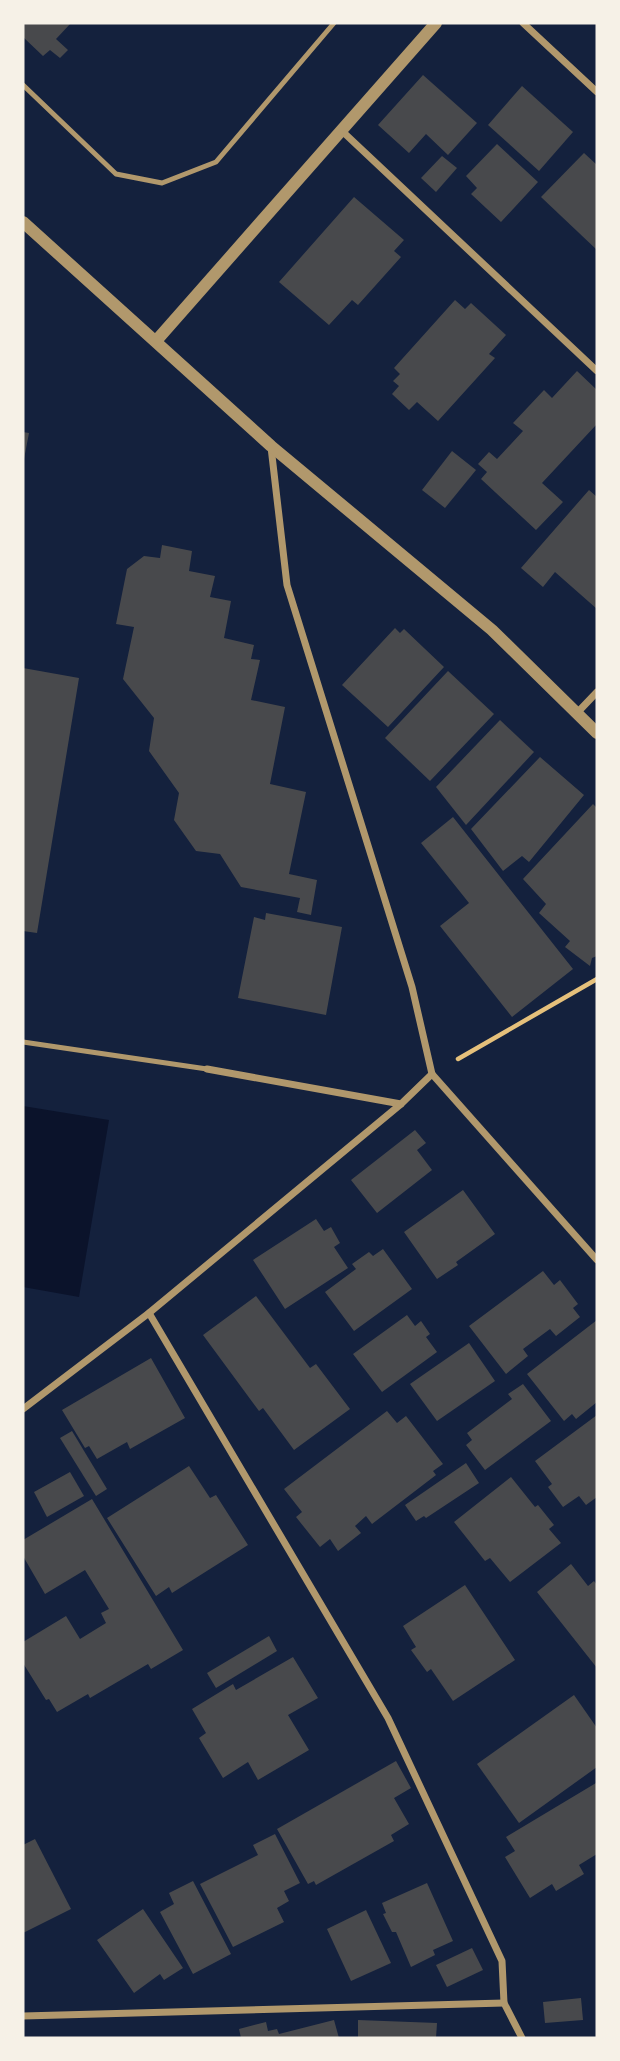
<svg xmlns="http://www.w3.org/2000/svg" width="620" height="2061" font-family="'DM Sans',sans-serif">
<rect width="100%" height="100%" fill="#14213d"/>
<path fill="#0b132b" d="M23,1106L109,1120L79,1297L23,1287Z"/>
<g fill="#48494c">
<path d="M23,23H71L56,39L68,50L60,58L50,50L43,56L23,37Z"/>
<path d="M423,75L477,123L448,155L426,134L409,153L378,125Z"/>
<path d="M522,86L573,132L539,171L488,125Z"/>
<path d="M497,144L538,182L501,222L471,194L477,188L466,176Z"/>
<path d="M584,153L597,165V250L541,197Z"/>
<path d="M442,156L457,168L436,192L421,178Z"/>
<path d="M354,197L404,240L394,251L401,257L358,305L352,300L329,325L279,282Z"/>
<path d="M455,300L465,309L471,303L506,335L489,354L495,358L438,421L417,402L409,410L392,394L399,386L393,381L400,374L394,368Z"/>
<path d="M577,371L597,390V424L542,483L563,502L536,530L481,479L487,472L478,464L489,452L497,459L523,431L513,423L544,390L552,398Z"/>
<path d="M23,432L29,433L24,459H23Z"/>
<path d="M452,451L476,470L445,508L422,490Z"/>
<path d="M589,490L597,497V609L555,572L543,587L521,568Z"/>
<path d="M162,545L192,551L189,571L215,576L210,597L231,601L224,638L254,645L251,659L260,660L251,700L285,707L270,784L306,792L289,874L317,880L311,915L297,912L300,898L241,887L220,854L196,851L174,820L179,793L149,751L154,718L123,679L134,627L116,624L127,569L144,556L160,558Z"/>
<path d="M395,628L400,633L404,629L444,667L388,727L342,685Z"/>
<path d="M23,668L79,678L37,933L23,931Z"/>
<path d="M448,671L494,714L430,781L385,738Z"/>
<path d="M500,720L534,752L466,825L436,787Z"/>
<path d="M540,757L584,795L529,862L522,856L503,871L471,829Z"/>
<path d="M593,804L597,808V956L592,958L590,966L565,947L570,941L539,913L546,904L523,879Z"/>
<path d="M453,817L573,969L512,1017L440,926L469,903L421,843Z"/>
<path d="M266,913L342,927L326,1015L238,998L254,917L265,920Z"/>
<path d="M415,1130L426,1143L417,1150L432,1170L377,1213L351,1180Z"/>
<path d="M463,1190L495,1234L456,1262L458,1265L437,1279L404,1232Z"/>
<path d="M316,1219L324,1231L331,1227L340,1243L334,1247L348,1268L285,1309L253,1260Z"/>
<path d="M383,1249L412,1289L354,1331L325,1292L356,1269L352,1264L369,1252L373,1256Z"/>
<path d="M543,1271L554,1285L560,1280L578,1304L573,1308L580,1317L556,1336L550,1329L523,1349L528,1356L506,1374L469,1326Z"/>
<path d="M256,1296L310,1368L316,1364L350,1409L294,1450L263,1408L259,1411L203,1335Z"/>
<path d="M407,1315L415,1326L421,1321L430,1334L426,1337L437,1352L382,1392L353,1354Z"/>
<path d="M597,1320V1402L576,1419L572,1414L564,1421L527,1374Z"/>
<path d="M469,1343L495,1381L437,1421L410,1384Z"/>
<path d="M151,1358L185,1418L130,1449L127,1442L97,1459L89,1446L85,1448L62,1410Z"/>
<path d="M523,1384L551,1421L485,1470L466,1445L472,1440L467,1433L512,1399L508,1394Z"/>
<path d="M387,1411L397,1423L406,1416L443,1464L433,1471L436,1475L372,1524L366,1516L355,1526L361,1533L338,1551L330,1539L320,1547L296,1517L302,1512L284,1489Z"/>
<path d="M597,1415V1497L586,1505L579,1496L563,1507L548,1487L552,1484L535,1461Z"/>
<path d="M72,1431L107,1489L96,1496L60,1438Z"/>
<path d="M466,1463L479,1483L426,1518L424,1516L416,1521L405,1505Z"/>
<path d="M189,1466L210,1498L216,1495L248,1545L172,1593L169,1587L156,1596L107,1518Z"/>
<path d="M70,1472L84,1496L47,1517L34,1492Z"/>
<path d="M511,1477L535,1507L538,1505L554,1525L549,1529L561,1543L510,1582L490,1558L485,1561L454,1522Z"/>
<path d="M92,1499L183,1650L151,1669L148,1664L90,1698L88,1694L57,1712L49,1699L46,1700L23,1663V1642L66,1616L80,1639L106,1623L101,1613L109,1609L85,1570L45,1594L23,1556V1540Z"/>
<path d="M571,1564L588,1586L594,1581L597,1585V1668L537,1592Z"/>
<path d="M465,1585L515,1660L453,1701L431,1669L427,1672L411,1650L416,1647L403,1626Z"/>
<path d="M269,1636L277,1651L216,1688L207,1673Z"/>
<path d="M293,1657L318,1698L288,1715L309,1750L258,1780L248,1762L223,1778L199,1738L206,1733L192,1709L233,1684L236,1690Z"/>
<path d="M574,1695L597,1728V1767L519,1823L477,1764Z"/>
<path d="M396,1761L411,1788L394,1798L409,1824L391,1835L394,1841L316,1885L314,1881L308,1884L277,1829Z"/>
<path d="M596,1783L597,1854L579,1865L584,1874L556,1891L552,1884L530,1898L505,1857L515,1851L506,1837Z"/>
<path d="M275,1834L300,1883L284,1891L289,1901L277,1908L284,1922L233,1947L200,1884L258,1855L253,1845Z"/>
<path d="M35,1839L71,1909L23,1933V1845Z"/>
<path d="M193,1881L231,1954L193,1974L160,1912L174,1904L169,1893Z"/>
<path d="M427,1883L453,1941L433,1950L435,1955L411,1967L396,1932H392L383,1914L386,1913L382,1903Z"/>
<path d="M143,1909L183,1968L164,1980L160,1974L134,1993L97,1940Z"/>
<path d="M366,1910L391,1963L351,1981L327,1929Z"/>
<path d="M472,1948L483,1970L447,1987L436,1965Z"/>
<path d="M581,1998L583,2020L545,2023L543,2002Z"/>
<path d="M334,2020L339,2038H241L239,2029L266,2022L268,2031L277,2029L279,2034Z"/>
<path d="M358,2020L437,2023L436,2038H358Z"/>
</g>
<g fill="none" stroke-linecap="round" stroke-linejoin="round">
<path stroke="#e5c07b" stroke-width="4.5" d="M458,1059L597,979"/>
<g stroke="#b1986c" stroke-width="5">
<path d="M23,85L116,174L162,183L216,162L334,23"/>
<path d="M23,1042L207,1069"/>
</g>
<g stroke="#b1986c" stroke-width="7">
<path d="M523,23L597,92"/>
<path d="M342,131L597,371"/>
<path d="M271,447L287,585L412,987L432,1074L597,1260"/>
<path d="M577,713L597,692"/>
<path d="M207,1069L401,1104"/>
<path d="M149,1313L388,1718L502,1961L504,2003L522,2038"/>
<path d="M23,1409L149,1313L401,1104L432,1074"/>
<path d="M23,2016L504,2003"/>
</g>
<g stroke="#b1986c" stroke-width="12">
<path d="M23,222L271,446L492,630L597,733"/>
<path d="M156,341L436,23"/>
</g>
</g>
<rect width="620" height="2061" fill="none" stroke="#f6f1e7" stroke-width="49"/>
</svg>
